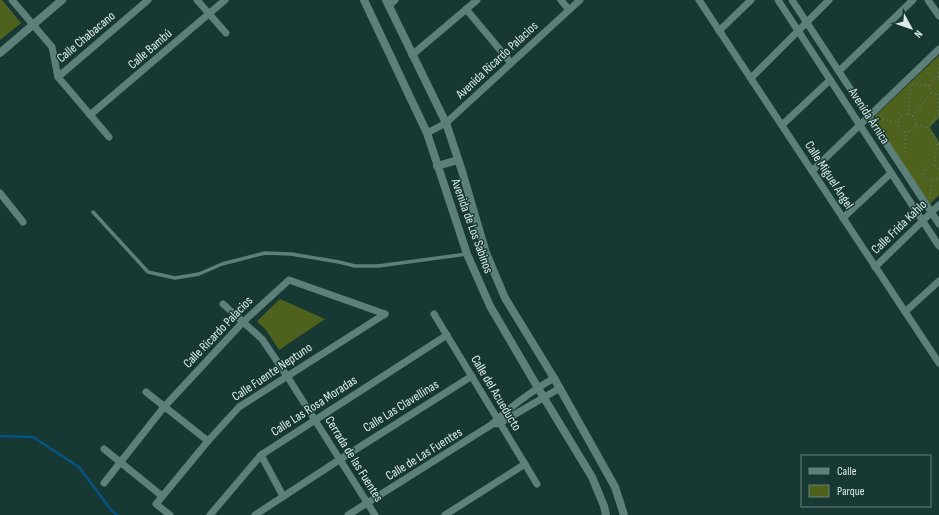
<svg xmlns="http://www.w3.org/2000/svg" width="939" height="515" font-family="'Sofia Sans Condensed',sans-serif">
<rect width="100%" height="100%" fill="#183833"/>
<g fill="#4e621e">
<path d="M0,0H2L21,23L0,40Z"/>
<path d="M939,55V118L930,127L939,142V195L930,204L875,122V116Z"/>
<path d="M280,299L325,319L279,350L266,330L257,321Z"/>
</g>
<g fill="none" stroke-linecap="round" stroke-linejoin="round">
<path stroke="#035585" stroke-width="2.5" d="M0,436L33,437L79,467L111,510L117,515"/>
<g stroke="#5b7671" stroke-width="1.5" stroke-dasharray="1 3" stroke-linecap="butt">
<path d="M938,77L939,60"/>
<path d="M939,77L933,79C927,86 930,94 939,94"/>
<path d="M912,84L929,86"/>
<path d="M938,94V117"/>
<path d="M908,114L911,86"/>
<circle cx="907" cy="123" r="9"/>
<path d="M913,116L932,92"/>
<path d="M939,116L927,127L939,145"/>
<path d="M879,119L899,122"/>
<path d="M916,125L927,127"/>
<path d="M904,156L906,132"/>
<path d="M934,165L937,143"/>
<path d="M939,169C928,157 918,177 930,180C934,181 937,179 939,177"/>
<path d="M917,175L925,174"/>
<path d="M930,198L932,181"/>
</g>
<path stroke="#5e807a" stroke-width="3.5" d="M93,212L148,272L175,278L199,274L222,264L265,253L291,254L339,262L355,266H378L467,254"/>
<g stroke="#5e807a" stroke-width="7">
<path d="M12,0L52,47L58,77L109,137"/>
<path d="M197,0L226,33"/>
<path d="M561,0L569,10"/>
<path d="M699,0L939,363"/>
<path d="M778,0L939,246"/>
<path d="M792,0L939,224"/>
<path d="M928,0L939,16"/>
<path d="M389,6L395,0"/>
<path d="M466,9L511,63"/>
<path d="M719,31L751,0"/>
<path d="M412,55L477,0"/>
<path d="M839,71L913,0"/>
<path d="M58,77L148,0"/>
<path d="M751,78L829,0"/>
<path d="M90,115L225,0"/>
<path d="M782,125L830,80"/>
<path d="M427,133L446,123L580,0"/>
<path d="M812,171L939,49"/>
<path d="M0,193L23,222"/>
<path d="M843,218L891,173"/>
<path d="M875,267L939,205"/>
<path d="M223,304L262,339L287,376L375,515"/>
<path d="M905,312L939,281"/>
<path d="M434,314L537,484"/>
<path d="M146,392L208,441"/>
<path d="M496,424L500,423L560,388"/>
<path d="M104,449L162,496"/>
<path d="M261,455L283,496"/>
<path d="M104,483L164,407L243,322L289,280L385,314"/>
<path d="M170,515L156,504L208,441L239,407L385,314"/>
<path d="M210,515L261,455L447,335"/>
<path d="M255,515L339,460L472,376"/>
<path d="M348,515L491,425C510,407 532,391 554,378"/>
<path d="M445,515L525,464"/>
</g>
<g stroke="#5e807a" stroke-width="8">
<path d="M364,0L427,133L467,254L490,306L538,388L592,477L604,506L606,515"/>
<path d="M386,0L446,123L462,171L486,253L505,298L554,378L615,487L624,515"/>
<path d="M0,53L62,0"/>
<path d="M437,166L458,160"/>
</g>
</g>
<g text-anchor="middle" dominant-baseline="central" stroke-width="3" stroke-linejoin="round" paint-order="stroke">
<g font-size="13" fill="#daece8" stroke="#183833">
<text transform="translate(86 37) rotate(-40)">Calle Chabacano</text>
<text transform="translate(150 49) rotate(-41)">Calle Bambú</text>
<text transform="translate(497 60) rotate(-43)">Avenida Ricardo Palacios</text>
<text transform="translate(869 116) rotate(57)">Avenida Árnica</text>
<text transform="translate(829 175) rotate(57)">Calle Miguel Ángel</text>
<text transform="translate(472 226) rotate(70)">Avenida de Los Sabinos</text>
<text transform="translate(899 227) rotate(-44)">Calle Frida Kahlo</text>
<text transform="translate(218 332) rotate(-46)">Calle Ricardo Palacios</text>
<text transform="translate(272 372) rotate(-34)">Calle Fuente Neptuno</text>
<text transform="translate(496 393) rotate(59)">Calle del Acueducto</text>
<text transform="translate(314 406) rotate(-33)">Calle Las Rosa Moradas</text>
<text transform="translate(401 406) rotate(-32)">Calle Las Clavellinas</text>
<text transform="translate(424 454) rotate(-32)">Calle de Las Fuentes</text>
<text transform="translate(354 459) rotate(58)">Cerrada de las Fuentes</text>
</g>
</g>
<rect x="801" y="455" width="130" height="52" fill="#183833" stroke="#66807b"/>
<rect x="809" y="468" width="20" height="6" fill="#5e807a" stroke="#66807b"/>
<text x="837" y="475" font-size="12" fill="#daece8">Calle</text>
<rect x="809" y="485" width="20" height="12" fill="#4e621e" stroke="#66807b"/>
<text x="837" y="495" font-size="12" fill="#daece8">Parque</text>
<g transform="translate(911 28) rotate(130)" stroke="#183833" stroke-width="3" paint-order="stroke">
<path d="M0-3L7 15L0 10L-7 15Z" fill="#daece8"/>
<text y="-6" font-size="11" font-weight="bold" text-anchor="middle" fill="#daece8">N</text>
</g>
</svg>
